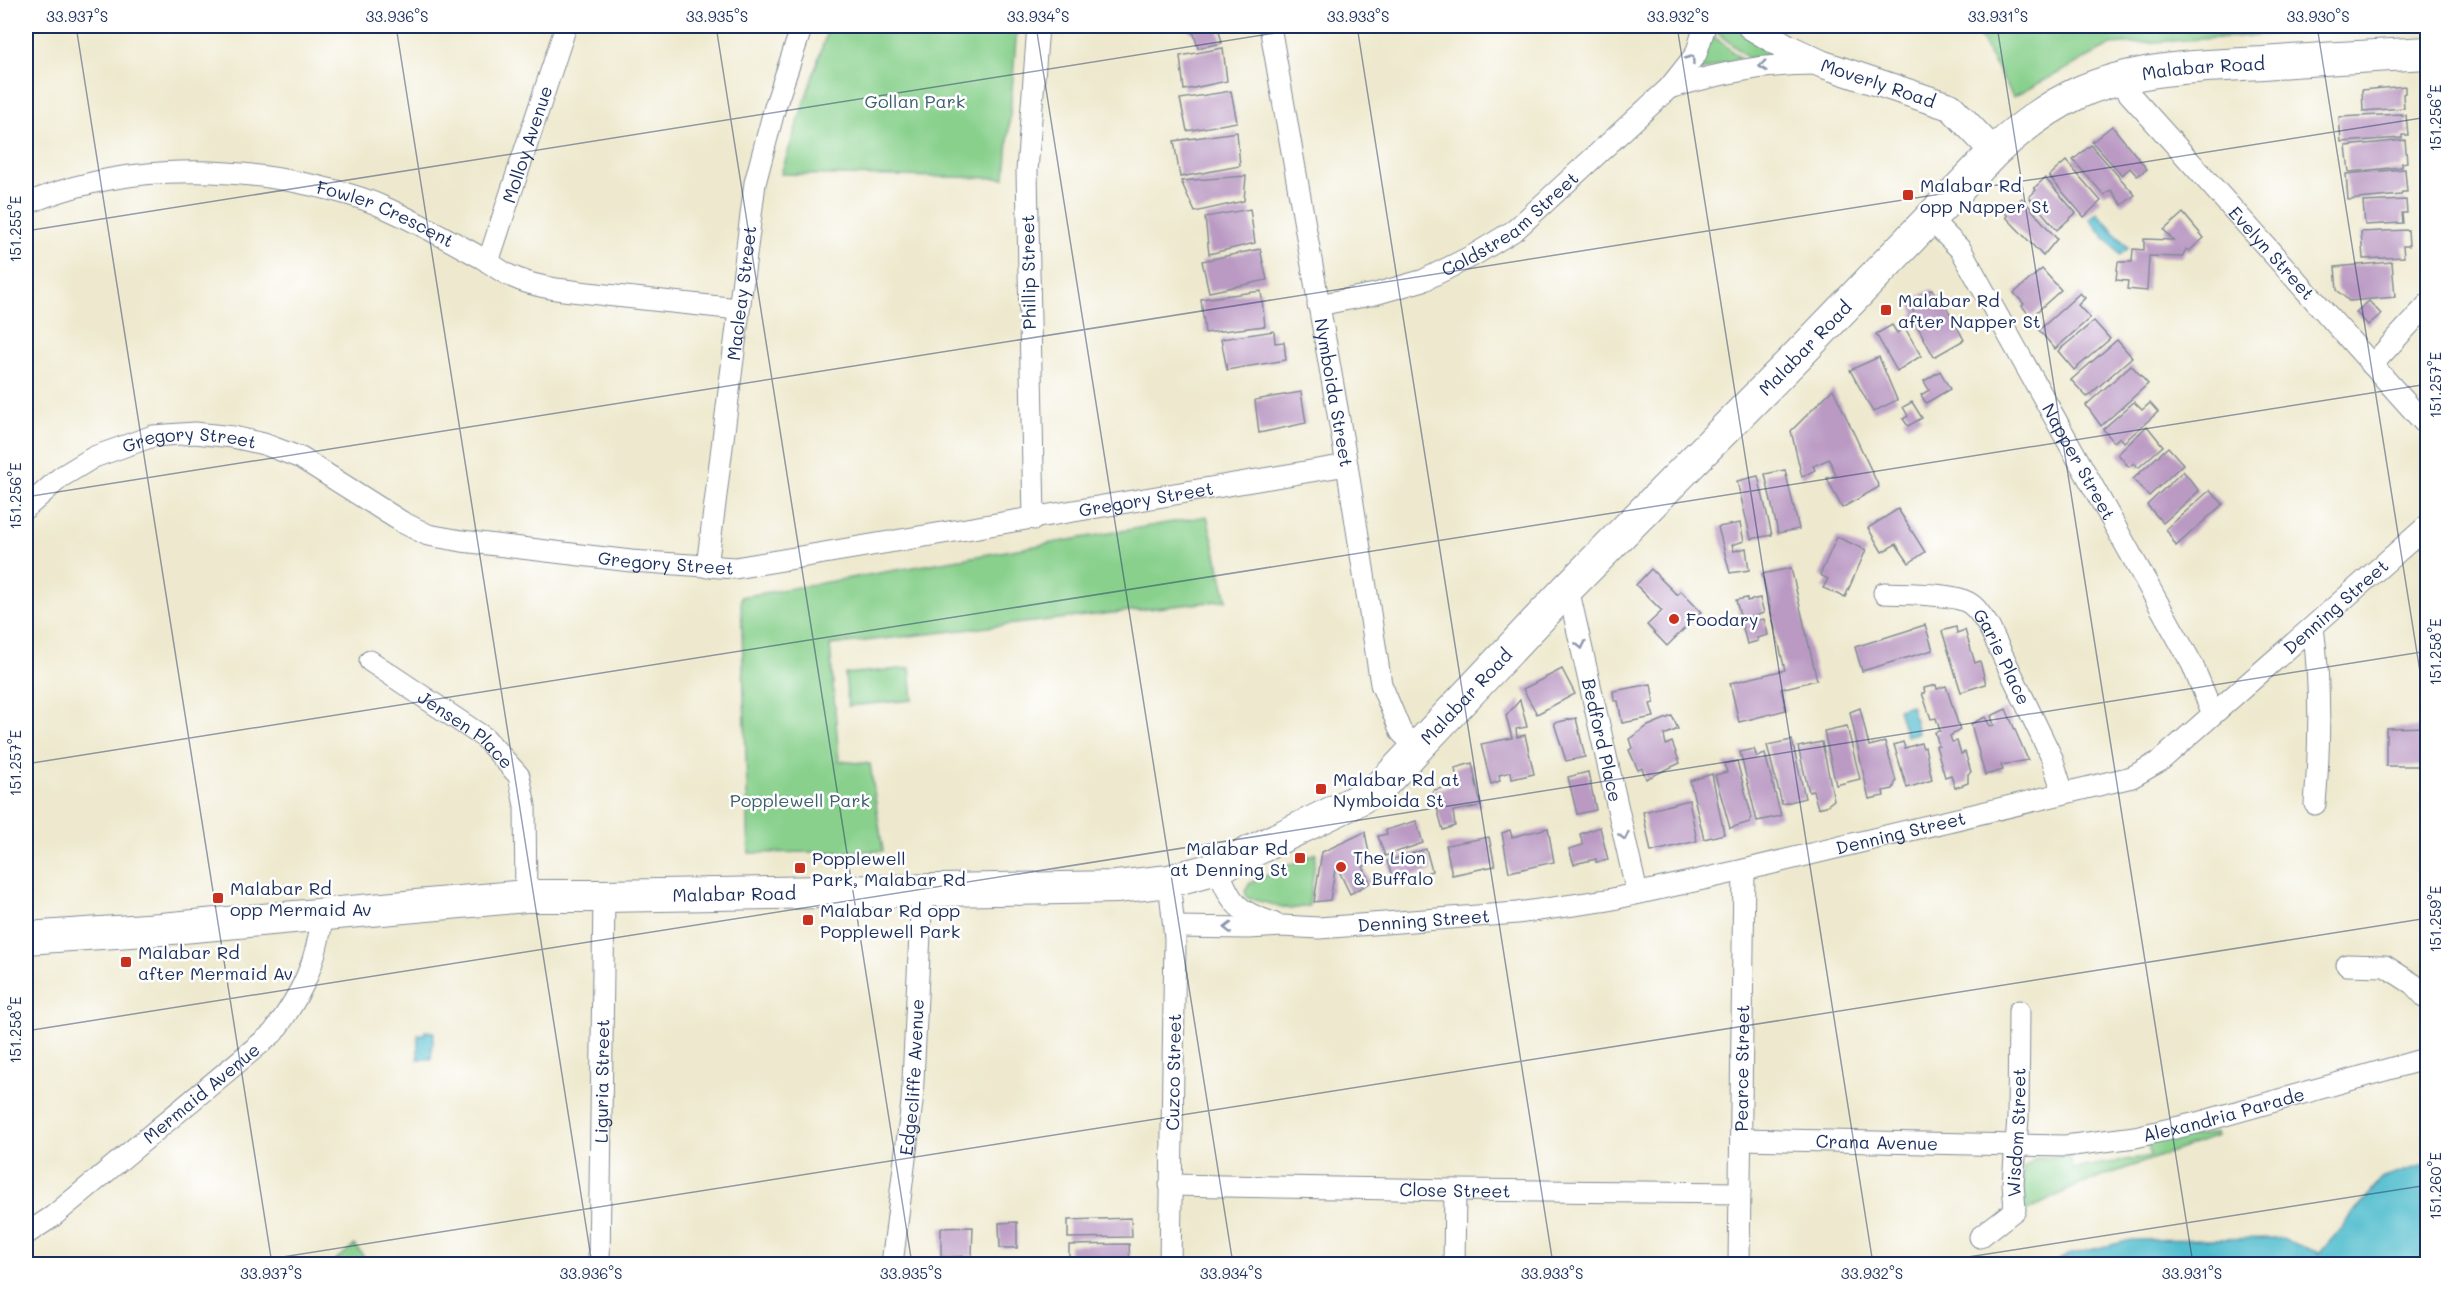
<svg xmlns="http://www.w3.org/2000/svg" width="2453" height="1290" font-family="Mali,sans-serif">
<rect width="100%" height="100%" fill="#fff"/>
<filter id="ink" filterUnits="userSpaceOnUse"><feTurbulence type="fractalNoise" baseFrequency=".0167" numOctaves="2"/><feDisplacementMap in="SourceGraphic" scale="12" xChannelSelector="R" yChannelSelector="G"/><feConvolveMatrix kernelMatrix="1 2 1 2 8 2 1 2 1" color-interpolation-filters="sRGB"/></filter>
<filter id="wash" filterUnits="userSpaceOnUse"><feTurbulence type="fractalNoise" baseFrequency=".008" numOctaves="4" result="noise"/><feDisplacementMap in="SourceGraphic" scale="24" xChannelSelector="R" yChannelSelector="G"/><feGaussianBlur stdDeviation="1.35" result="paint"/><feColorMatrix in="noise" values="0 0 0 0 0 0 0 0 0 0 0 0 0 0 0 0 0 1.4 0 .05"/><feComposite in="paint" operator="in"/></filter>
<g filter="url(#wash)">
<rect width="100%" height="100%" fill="#eee9ce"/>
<g fill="#88d08c" stroke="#528075" stroke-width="1.5">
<path d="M829,26H1017L1005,178L781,174Z"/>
<path d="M1715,26H1737L1774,55L1748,58L1718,33Z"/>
<path d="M1974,26H2394L2111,45L2013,97Z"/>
<path d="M1713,36L1740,58L1686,76Z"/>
<path d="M1207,516L1227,600L830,645L839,761L870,764L883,851L749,853L741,597Z"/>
<path d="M910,668L913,700L848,706L845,674Z"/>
<path d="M1316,853L1309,906L1290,909L1247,898L1245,891L1250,883Z"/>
<path d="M2216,1133L2217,1136L2076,1186L2023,1213V1169L2036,1158L2070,1155L2072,1169L2150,1156L2148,1142Z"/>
<path d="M355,1245L369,1264H330Z"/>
</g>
<g fill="#53bece" stroke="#377696" stroke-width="1.5">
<path d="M2097,212L2128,248L2120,255L2089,219Z"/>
<path d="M1911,705L1918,733L1906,736L1898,709Z"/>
<path d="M425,1031L434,1032L431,1059H418V1034H425Z"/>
<path d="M2427,1164V1264H2052L2068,1255L2132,1240L2279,1238L2320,1253L2383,1178Z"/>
</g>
<g id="blocks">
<g fill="#ba99c3">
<path d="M1184,26H1218L1222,43L1198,48L1194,34Z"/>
<path d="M1223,48L1227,81L1184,90L1180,56Z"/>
<path d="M2405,86V93L2403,94L2404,108L2363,111L2362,90Z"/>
<path d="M1231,91L1237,122L1187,131L1180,99Z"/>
<path d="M2402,114V116L2406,115L2408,135H2402V138L2341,142L2339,117Z"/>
<path d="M2112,126L2147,169L2137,176L2130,168L2122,175L2092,142Z"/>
<path d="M1237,132L1240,166L1180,177L1174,141Z"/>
<path d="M2405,140L2407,162L2402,163V167L2349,172L2346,146Z"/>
<path d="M2091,145L2135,195L2122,205L2111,190L2104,195L2073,160Z"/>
<path d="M2066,161L2101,201L2084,217L2049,176Z"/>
<path d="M2405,169L2407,192H2402L2401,195L2348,200L2346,174Z"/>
<path d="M1246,176L1244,201L1195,212L1181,181Z"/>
<path d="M2045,178L2076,213L2057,230L2029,197L2036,190L2034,188Z"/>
<path d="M2022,198L2057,239L2043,256L2006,217L2008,216L2005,213Z"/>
<path d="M2406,200L2407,213H2402L2403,223L2365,225L2363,202Z"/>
<path d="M1250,209L1255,243L1209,254L1205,217Z"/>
<path d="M2183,213L2204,238L2189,251L2186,249L2182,257L2149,256L2147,291L2127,289L2128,281L2116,280L2118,262H2132L2133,249L2144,250V239L2173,240L2164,230Z"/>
<path d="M2408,230L2409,246H2403L2404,257L2363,259L2361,232Z"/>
<path d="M1260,249L1267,280L1209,292L1202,261Z"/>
<path d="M2392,262L2395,297L2349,301L2337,290L2335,267Z"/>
<path d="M2042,269L2061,290L2031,317L2022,306L2024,304L2014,293Z"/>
<path d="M1932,289L1937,298L1941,297L1964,340L1934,357L1912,316L1914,313L1909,302Z"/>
<path d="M1261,291L1265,326L1205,333L1201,299Z"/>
<path d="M2080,293L2085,298L2078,305L2090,318L2055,349L2039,330Z"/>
<path d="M2369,301L2381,314L2368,325L2356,312Z"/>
<path d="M2094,321L2110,339L2074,370L2058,351Z"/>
<path d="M1892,325L1897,333L1905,328L1921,356L1897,371L1876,334Z"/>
<path d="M1274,331L1275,343L1284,342L1286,360L1227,370L1221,339Z"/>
<path d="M2117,340L2132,357L2087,397L2071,380Z"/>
<path d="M1879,357L1897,400L1873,412L1850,370Z"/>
<path d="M2131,365L2148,384L2101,426L2086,405Z"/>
<path d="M1940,371L1950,389L1926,403L1921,395L1929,390L1924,381Z"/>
<path d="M1833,389L1879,487L1842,508L1827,478L1836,475L1829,459L1813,466L1815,470L1802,477L1791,431Z"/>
<path d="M1301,392L1306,423L1259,433L1255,400Z"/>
<path d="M1912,402L1922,418L1908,426L1903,419L1908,416L1903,407Z"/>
<path d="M2134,402L2142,410L2150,403L2158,412L2124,442L2120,437L2114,442L2103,429Z"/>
<path d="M2147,426L2163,446L2138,468L2134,463L2129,467L2118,454Z"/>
<path d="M2168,447L2183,464L2149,496L2133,479Z"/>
<path d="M1785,470L1799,529L1778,533L1765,474Z"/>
<path d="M2183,471L2199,491L2163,523L2147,505Z"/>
<path d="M1758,476L1772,535L1751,539L1737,481Z"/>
<path d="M2210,490L2223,504L2176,546L2166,529Z"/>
<path d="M1898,509L1925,552L1909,563L1896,544L1882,552L1868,528Z"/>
<path d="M1740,523L1744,541L1732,545L1734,551L1746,548L1749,570L1730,573L1718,527Z"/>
<path d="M1837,537L1866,550L1845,597L1823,588L1828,579L1820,575Z"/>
<path d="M1791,568L1817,680L1781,689L1786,710L1739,722L1730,683L1785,670L1762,574Z"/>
<path d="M1651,569L1677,595L1681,591L1701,612L1667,646L1647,625L1662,611L1636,585Z"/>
<path d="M1747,598V601L1760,598L1764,613L1751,617L1752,621L1764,619L1768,635L1757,638L1758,641L1747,644L1736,600Z"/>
<path d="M1925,625L1933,650L1862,671L1855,647Z"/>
<path d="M1956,627L1957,633L1965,630L1975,663L1980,661L1986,684L1961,692L1942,631Z"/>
<path d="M1562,669L1575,694L1537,714L1523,689Z"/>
<path d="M1651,684L1654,703L1650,704L1654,717L1622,723L1618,701H1614L1613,691Z"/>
<path d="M1936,685L1937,689L1946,686L1960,730L1950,736L1952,742L1957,741L1961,754L1965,752L1971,772L1968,774V783L1955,788L1951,775L1945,777L1936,746H1939L1935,732L1940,731L1936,718L1931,719L1922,693H1925L1924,688Z"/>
<path d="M1520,700L1527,727L1516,729L1517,737L1525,735L1534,774L1512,779L1511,772L1499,775L1500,781L1491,784L1481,744L1512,738L1506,716Z"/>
<path d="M1860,708L1869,746L1885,742L1896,781L1893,789L1883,791L1884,796L1869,799L1850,712Z"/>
<path d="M2006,709L2028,760L2001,765L2003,770L1985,775L1971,724L1985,717L1990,726L1994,725L1991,716Z"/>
<path d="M1672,716L1678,729L1664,735L1666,745L1672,742L1680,763L1646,779L1642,768L1638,770L1629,750L1632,748L1629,739L1648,726Z"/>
<path d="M1576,718L1585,757L1566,761L1554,723Z"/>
<path d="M1847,726L1860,779L1836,785L1824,731Z"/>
<path d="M2428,727V766H2386V728Z"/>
<path d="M1792,740L1805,798L1782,804L1767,745Z"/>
<path d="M1822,742L1834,800L1826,806L1818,808L1813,791L1809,792L1798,747Z"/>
<path d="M1903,742L1905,748L1921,743L1923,748L1925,747L1932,780L1907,788L1894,745Z"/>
<path d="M1754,749L1757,757L1765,754L1781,816L1757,821L1740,752Z"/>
<path d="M1737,761L1751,814L1750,822L1730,828L1715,775L1727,772L1724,764Z"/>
<path d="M1472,763L1481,806L1453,811L1455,826L1443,830L1436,804H1433L1430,796L1434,790L1451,786L1450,783L1457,781L1455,768Z"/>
<path d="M1588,772L1596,810L1577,814L1568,777Z"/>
<path d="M1712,774L1724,834L1704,839L1690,781Z"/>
<path d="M1689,800L1697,841L1651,852L1643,812Z"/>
<path d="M1416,821L1423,843L1385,856L1378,836L1387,834L1386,830Z"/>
<path d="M1600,827L1608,860L1596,862V859L1574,864L1569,849L1583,845L1580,834Z"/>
<path d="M1548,828L1554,862L1509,872L1502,833L1510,830L1512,837Z"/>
<path d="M1365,832L1371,864L1363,866L1370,883L1350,894L1338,869L1335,870L1330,900L1314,902L1322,852Z"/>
<path d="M1489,837L1495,866L1452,875L1446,845Z"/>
<path d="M1426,849L1432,871L1401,880V877L1393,879L1387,861Z"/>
<path d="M1131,1218L1132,1237L1068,1238V1220Z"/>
<path d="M1017,1222V1248H1000L999,1223Z"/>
<path d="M973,1227L972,1256L941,1257V1228Z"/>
<path d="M1129,1244L1130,1264H1069V1245Z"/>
<path d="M987,1261V1264H940V1263Z"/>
</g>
</g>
</g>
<g filter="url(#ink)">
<use href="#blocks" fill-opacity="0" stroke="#848c96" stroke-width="1.5"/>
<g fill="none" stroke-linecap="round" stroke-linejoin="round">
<defs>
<g id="minor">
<path id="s1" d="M1270,26L1347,465L1381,684L1401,732L1418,749"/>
<path id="s2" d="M2117,80L2428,427"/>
<path d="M1669,88C1721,73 1763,64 1818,64"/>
<path id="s3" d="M26,204C116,166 217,164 311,185C334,190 359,196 381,206C416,221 449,240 482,258C492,264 502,273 513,277C541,290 576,291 606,295C650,300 694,304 738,309"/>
<path id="s4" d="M1930,219L1961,250L2192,664L2213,714"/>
<path id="s5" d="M488,262L566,26"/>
<path id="s6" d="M1318,305L1375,294L1424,280L1474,255L1515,230L1669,88L1696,54L1705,26"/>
<path d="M2372,365L2428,304"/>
<path id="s7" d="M26,508L61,477L94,457L153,436L195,433L233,437L264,444L301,458L402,522L428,535L462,541L631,561L735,568L1347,465"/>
<path d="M1034,519L1027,171L1038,26"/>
<path id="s8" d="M707,567L755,183L775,107L802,26"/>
<path id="s9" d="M1568,588L1637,893"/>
<path id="s10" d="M1884,593C1904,594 1947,593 1965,601C1976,605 1981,616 1988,625L2052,758L2063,793"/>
<path d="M2313,627C2321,686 2320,745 2315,804"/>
<path id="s11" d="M370,661L485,738L519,776L525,806L526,896"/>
<path d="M1217,868C1233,904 1234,910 1273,923"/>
<path d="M1169,881L1175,938L1170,1264"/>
<path id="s12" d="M1175,927L1248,928L1282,926L1319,928L1517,913L1608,900L1744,870L2132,777L2160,761L2428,525"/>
<path d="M2347,965L2385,966L2413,984L2428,1000"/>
<path id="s13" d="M1741,1139L2065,1146L2135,1137L2197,1123L2428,1058"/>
<path id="s14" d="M1170,1185L1455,1190L1740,1193"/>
<path id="s15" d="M26,1234L52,1217L273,1033C303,992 316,964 323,914"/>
<path id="s16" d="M1980,1237L2015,1210L2013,1183L2018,1118L2019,1011"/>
<path id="s17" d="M599,1264L604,896"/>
<path id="s18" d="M892,1264L912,1102L922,891"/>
<path d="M1454,1264L1455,1190"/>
<path id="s19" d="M1739,1264L1744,870"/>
</g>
<g id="tertiary">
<path id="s20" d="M1751,26L1788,48L1822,64L1951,107L1994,152"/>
</g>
<g id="secondary">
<path id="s21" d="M26,938L161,929L526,896H604L1116,887L1169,881L1217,868L1352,803L1382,785L1568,588L1804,349L1994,152C2020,128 2047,107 2080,92C2137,67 2202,66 2263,63C2318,59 2373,56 2428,53"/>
</g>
</defs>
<use href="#minor" stroke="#848c96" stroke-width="23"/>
<use href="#tertiary" stroke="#848c96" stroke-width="29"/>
<use href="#secondary" stroke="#848c96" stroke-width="34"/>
<use href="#minor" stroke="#fff" stroke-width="21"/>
<use href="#tertiary" stroke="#fff" stroke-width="27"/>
<use href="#secondary" stroke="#fff" stroke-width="32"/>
</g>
<defs><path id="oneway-chevron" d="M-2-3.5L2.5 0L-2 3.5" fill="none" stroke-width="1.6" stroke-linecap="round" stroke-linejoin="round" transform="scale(1.5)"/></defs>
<g stroke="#8d97ae">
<use href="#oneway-chevron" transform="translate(1691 59) rotate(-54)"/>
<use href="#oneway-chevron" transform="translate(1763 66) rotate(174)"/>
<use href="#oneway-chevron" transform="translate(1581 645) rotate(77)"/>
<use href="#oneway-chevron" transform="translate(1624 836) rotate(77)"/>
<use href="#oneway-chevron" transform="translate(1228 928) rotate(-180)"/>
</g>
</g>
<path fill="none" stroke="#1b2f5e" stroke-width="1.5" stroke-opacity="0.45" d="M76,26L272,1264M396,26L592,1264M716,26L912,1264M1036,26L1233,1264M1357,26L1553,1264M1677,26L1873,1264M1997,26L2193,1264M2317,26L2428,722M26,231L1320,26M26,497L2428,117M26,764L2428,384M26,1031L2428,651M238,1264L2428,918M1923,1264L2428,1185"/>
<g fill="#c8321e" stroke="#fff" stroke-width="2">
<rect x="1902" y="189" width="12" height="12" rx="3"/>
<rect x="1880" y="304" width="12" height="12" rx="3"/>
<circle cx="1674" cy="619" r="6"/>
<rect x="1315" y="783" width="12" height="12" rx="3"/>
<rect x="1294" y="852" width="12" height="12" rx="3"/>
<circle cx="1341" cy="867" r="6"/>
<rect x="794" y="862" width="12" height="12" rx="3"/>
<rect x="212" y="892" width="12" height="12" rx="3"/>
<rect x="802" y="914" width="12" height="12" rx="3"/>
<rect x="120" y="956" width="12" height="12" rx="3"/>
</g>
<g text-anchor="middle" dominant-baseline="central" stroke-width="5" stroke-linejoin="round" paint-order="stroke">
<g font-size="18" fill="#1b2f5e" stroke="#fff">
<text stroke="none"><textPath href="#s21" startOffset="2492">Malabar Road</textPath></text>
<text stroke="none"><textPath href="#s20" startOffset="140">Moverly Road</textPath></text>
<text stroke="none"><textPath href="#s5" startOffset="124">Molloy Avenue</textPath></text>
<text stroke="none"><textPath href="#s3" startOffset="370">Fowler Crescent</textPath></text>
<text stroke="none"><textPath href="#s6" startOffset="212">Coldstream Street</textPath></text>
<text stroke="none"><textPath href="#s2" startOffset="232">Evelyn Street</textPath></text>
<text transform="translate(1028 272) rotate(-91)">Phillip Street</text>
<text stroke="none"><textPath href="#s8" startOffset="276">Macleay Street</textPath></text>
<text stroke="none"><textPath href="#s21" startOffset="1988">Malabar Road</textPath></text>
<text stroke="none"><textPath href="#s1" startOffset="372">Nymboida Street</textPath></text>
<text stroke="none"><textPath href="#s7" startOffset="184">Gregory Street</textPath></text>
<text stroke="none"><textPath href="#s4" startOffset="286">Napper Street</textPath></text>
<text stroke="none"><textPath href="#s7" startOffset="1174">Gregory Street</textPath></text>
<text stroke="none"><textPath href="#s7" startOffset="688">Gregory Street</textPath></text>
<text stroke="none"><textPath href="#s12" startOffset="1239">Denning Street</textPath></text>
<text stroke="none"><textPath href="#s10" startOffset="150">Garie Place</textPath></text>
<text stroke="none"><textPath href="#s21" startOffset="1502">Malabar Road</textPath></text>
<text stroke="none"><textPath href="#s11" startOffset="118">Jensen Place</textPath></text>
<text stroke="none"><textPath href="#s9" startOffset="156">Bedford Place</textPath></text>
<text stroke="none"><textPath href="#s12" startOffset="735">Denning Street</textPath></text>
<text stroke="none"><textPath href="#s21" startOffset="710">Malabar Road</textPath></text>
<text stroke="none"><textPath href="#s12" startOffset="249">Denning Street</textPath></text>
<text stroke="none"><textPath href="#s19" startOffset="196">Pearce Street</textPath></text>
<text transform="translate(1173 1072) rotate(-89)">Cuzco Street</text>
<text stroke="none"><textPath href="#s18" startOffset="188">Edgecliffe Avenue</textPath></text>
<text stroke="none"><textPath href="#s17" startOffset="183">Liguria Street</textPath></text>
<text stroke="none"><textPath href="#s15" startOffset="225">Mermaid Avenue</textPath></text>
<text stroke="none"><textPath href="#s13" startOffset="486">Alexandria Parade</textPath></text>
<text stroke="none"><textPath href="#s16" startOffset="122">Wisdom Street</textPath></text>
<text stroke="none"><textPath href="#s13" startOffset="136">Crana Avenue</textPath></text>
<text stroke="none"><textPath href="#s14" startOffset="285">Close Street</textPath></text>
</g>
<g font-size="18" fill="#3c5f6c" stroke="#fff">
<text x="915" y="101">Gollan Park</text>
<text x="800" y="800">Popplewell Park</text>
</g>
<g font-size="18" fill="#1b2f5e" stroke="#fff" text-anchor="start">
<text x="1920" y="185">Malabar Rd<tspan x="1920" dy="21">opp Napper St</tspan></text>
<text x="1898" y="300">Malabar Rd<tspan x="1898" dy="21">after Napper St</tspan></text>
<text x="1686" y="619">Foodary</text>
<text x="1333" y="779">Malabar Rd at<tspan x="1333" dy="21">Nymboida St</tspan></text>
<text x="1288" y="848" text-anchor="end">Malabar Rd<tspan x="1288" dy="21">at Denning St</tspan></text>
<text x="1353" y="857">The Lion<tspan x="1353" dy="21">&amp; Buffalo</tspan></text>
<text x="812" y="858">Popplewell<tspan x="812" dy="21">Park, Malabar Rd</tspan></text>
<text x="230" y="888">Malabar Rd<tspan x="230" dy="21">opp Mermaid Av</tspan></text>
<text x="820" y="910">Malabar Rd opp<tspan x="820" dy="21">Popplewell Park</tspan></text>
<text x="138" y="952">Malabar Rd<tspan x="138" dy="21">after Mermaid Av</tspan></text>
</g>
</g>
<rect width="2453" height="1290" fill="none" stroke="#fff" stroke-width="66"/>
<rect x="33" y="33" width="2387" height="1224" fill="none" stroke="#1b2f5e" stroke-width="2"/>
<g font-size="15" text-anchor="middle" fill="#1b2f5e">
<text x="77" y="22">33.937°S</text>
<text x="397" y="22">33.936°S</text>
<text x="717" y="22">33.935°S</text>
<text x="1038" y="22">33.934°S</text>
<text x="1358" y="22">33.933°S</text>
<text x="1678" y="22">33.932°S</text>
<text x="1998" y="22">33.931°S</text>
<text x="2318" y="22">33.930°S</text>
<text transform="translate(2436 118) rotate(-90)" y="5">151.256°E</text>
<text transform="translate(16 229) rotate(-90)" y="5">151.255°E</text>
<text transform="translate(2436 385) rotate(-90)" y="5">151.257°E</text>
<text transform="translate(16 496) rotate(-90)" y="5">151.256°E</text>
<text transform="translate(2436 652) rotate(-90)" y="5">151.258°E</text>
<text transform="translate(16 763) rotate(-90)" y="5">151.257°E</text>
<text transform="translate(2436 919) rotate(-90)" y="5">151.259°E</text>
<text transform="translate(16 1030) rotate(-90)" y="5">151.258°E</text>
<text transform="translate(2436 1186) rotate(-90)" y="5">151.260°E</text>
<text x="271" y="1279">33.937°S</text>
<text x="591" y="1279">33.936°S</text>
<text x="911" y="1279">33.935°S</text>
<text x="1231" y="1279">33.934°S</text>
<text x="1552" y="1279">33.933°S</text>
<text x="1872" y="1279">33.932°S</text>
<text x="2192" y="1279">33.931°S</text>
</g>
</svg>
